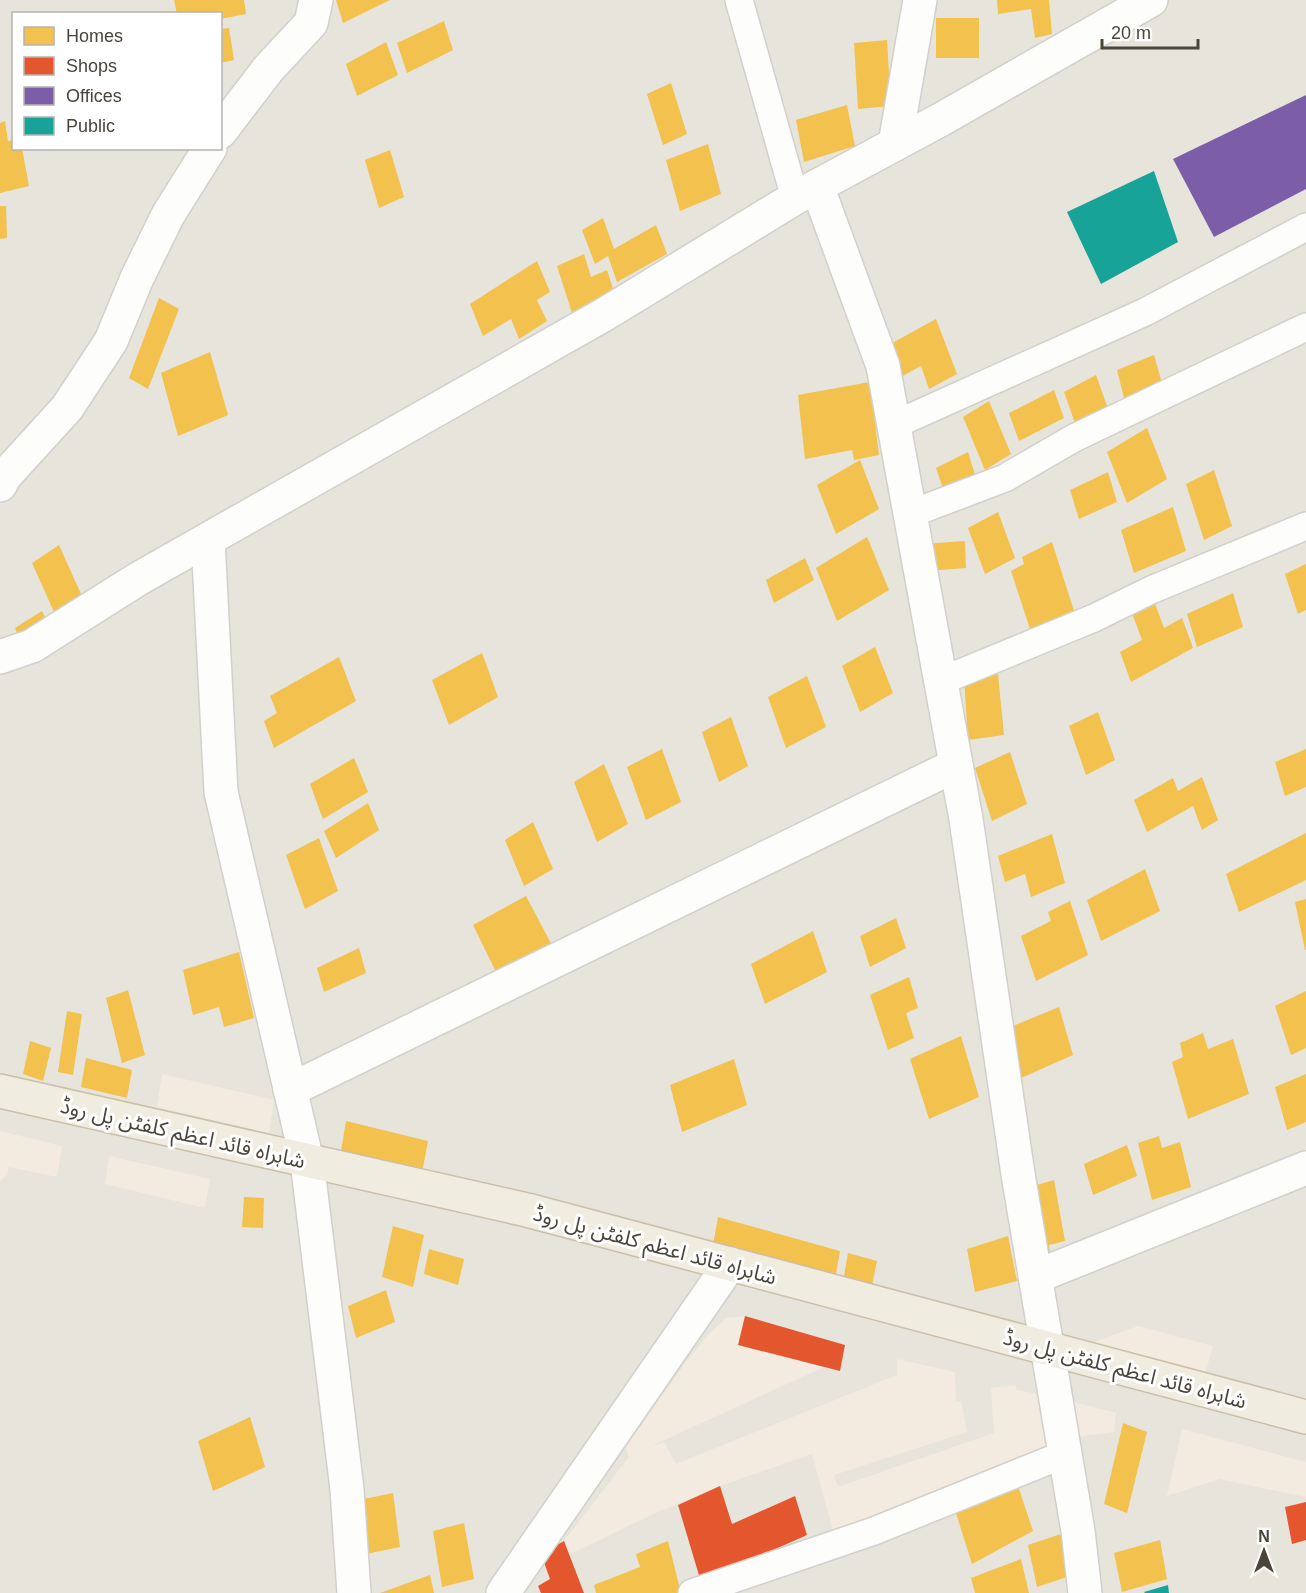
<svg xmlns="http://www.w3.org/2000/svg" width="1306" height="1593" font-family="Arial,'Noto Sans Arabic',sans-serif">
<rect width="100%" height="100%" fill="#f4f2ee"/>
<path fill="#e7e4dc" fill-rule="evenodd" d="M0,0H1306V1593H0ZM14,14H220V148H14Z"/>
<g fill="#f3ebdf">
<path d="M162,1074L274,1100L269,1133L157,1107Z"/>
<path d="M0,1131L62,1146L57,1177L9,1167L7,1175L0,1181Z"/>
<path d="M109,1156L210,1179L205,1208L105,1184Z"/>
<path d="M745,1316L739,1345L824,1367L649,1447L664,1442L676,1464L897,1375V1359L955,1372L956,1402L961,1401L967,1432L834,1475L838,1487L994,1433L991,1388L1015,1385L1017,1390L1048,1396L1054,1450L835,1538L812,1454L720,1486L651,1515L569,1555L564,1541L629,1457L626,1447L686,1362L708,1335L726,1318Z"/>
<path d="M1138,1326L1213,1346L1205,1374L1089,1344Z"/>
<path d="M1061,1399L1116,1413L1114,1432L1067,1438Z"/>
<path d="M1182,1429L1306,1462V1497L1219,1479L1167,1496Z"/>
</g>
<g fill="#f2c14e">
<path d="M174,0H244L246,14L220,19V14H177Z"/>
<path d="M336,0H390L343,23Z"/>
<path d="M997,0H1049L1052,34L1035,38L1031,9L998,14Z"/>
<rect x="936" y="18" width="43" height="40"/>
<path d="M444,21L453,50L407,73L397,43Z"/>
<path d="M229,28L234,60L220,63V29Z"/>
<path d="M887,40L891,106L858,109L854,43Z"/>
<path d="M386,42L398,75L357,96L346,64Z"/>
<path d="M671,83L687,134L663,145L647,94Z"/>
<path d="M847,105L855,146L804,162L796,120Z"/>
<path d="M5,121L8,141L14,140V148H22L29,186L0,193V123Z"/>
<path d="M708,144L721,194L680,211L666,160Z"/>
<path d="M390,150L404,197L379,208L365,160Z"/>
<path d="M0,206H6L7,238L0,239Z"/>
<path d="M603,218L614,249L656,225L667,254L617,282L608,256L595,264L582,230Z"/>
<path d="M584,254L591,277L607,270L615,295L573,316L557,266Z"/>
<path d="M537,261L550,292L537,300L547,321L519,339L511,319L483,336L470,304Z"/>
<path d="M159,298L179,309L148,389L129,378Z"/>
<path d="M936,319L957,374L929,389L921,366L897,379L885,347Z"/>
<path d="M210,352L228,415L178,436L161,373Z"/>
<path d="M1154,355L1163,387L1125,402L1117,370Z"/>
<path d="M1096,375L1108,409L1076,426L1064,392Z"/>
<path d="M870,382L879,455L854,460L852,450L805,459L798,395Z"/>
<path d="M1054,390L1064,418L1019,441L1009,413Z"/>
<path d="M989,401L1011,454L985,470L963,417Z"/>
<path d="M1147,428L1167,479L1127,503L1107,452Z"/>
<path d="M968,452L976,478L945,494L936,468Z"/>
<path d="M860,460L879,509L836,534L817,485Z"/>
<path d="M1214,470L1232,526L1204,540L1186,484Z"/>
<path d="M1108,472L1117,502L1079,519L1070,490Z"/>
<path d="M1173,507L1186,551L1134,573L1121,530Z"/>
<path d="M998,512L1015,558L985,574L968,528Z"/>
<path d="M867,537L889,590L837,621L816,568Z"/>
<path d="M965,541L966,568L926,571L924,544Z"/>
<path d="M1052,542L1074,611L1031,632L1011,571L1024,564L1022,557Z"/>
<path d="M59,545L81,594L54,612L32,563Z"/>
<path d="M805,558L814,580L774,603L766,580Z"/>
<path d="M1306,564V610L1298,614L1285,574Z"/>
<path d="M1151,593L1164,628L1182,618L1193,648L1131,682L1120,652L1142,640L1129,605Z"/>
<path d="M1233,593L1243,627L1197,647L1187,614Z"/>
<path d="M42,611L49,627L22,644L15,628Z"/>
<path d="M875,647L893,693L860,712L842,666Z"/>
<path d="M482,653L498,697L449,725L432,680Z"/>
<path d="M339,657L356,701L274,748L264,721L277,713L270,696Z"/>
<path d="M998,674L1004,735L968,740L964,679Z"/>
<path d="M807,676L826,727L786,748L768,697Z"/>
<path d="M1098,712L1115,760L1086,775L1069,726Z"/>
<path d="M731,717L748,766L719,782L702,732Z"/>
<path d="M662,749L681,802L646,820L627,767Z"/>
<path d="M1306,749V787L1285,796L1275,762Z"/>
<path d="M1010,752L1027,804L992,821L975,768Z"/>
<path d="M354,758L368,792L323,819L310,784Z"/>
<path d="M604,764L628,824L597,842L574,782Z"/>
<path d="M1202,777L1218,820L1202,830L1193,806L1147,832L1134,800L1173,778L1178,791Z"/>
<path d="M368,803L379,830L336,858L324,831Z"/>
<path d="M533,822L553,869L524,886L505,840Z"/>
<path d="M1306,833V880L1239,912L1226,874Z"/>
<path d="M1052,834L1065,883L1031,897L1025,874L1005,882L998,856Z"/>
<path d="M319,838L338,891L305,909L286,855Z"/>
<path d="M1145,869L1160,911L1101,941L1087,900Z"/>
<path d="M526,896L554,949L499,978L473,925Z"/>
<path d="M1306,899V950H1305L1295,902Z"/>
<path d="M1070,901L1088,955L1036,981L1021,936L1051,921L1048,912Z"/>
<path d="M896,918L906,948L870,967L860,936Z"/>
<path d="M813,931L827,972L765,1004L751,964Z"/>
<path d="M359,948L366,973L324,992L317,968Z"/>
<path d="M239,952L254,1018L224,1027L219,1007L193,1015L183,970Z"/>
<path d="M909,977L918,1008L906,1013L914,1038L888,1050L870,995Z"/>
<path d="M128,990L145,1055L122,1063L106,998Z"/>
<path d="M1306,991V1048L1291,1055L1275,1006Z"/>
<path d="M1059,1007L1073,1055L1021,1078L1006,1029Z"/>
<path d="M67,1011L82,1014L73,1075L58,1072Z"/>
<path d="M1203,1033L1208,1049L1233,1039L1249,1094L1188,1119L1172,1062L1183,1057L1180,1043Z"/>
<path d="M961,1036L979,1097L929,1119L910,1059Z"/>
<path d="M30,1041L51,1048L43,1081L23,1074Z"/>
<path d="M86,1058L132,1070L127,1098L81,1087Z"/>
<path d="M734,1059L747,1105L682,1132L670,1085Z"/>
<path d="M1306,1074V1122L1287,1130L1275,1087Z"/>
<path d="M346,1121L428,1141L421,1178L340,1157Z"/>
<path d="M1159,1136L1162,1148L1180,1142L1191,1187L1152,1200L1138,1143Z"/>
<path d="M1127,1145L1137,1176L1093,1195L1084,1164Z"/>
<path d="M1054,1180L1065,1241L1049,1245L1052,1263L1037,1267L1023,1189Z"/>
<path d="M244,1197L264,1198L263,1228L242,1227Z"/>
<path d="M718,1217L840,1251L835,1279L713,1245Z"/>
<path d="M393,1226L424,1235L413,1287L382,1277Z"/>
<path d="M1008,1236L1017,1281L975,1292L967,1249Z"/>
<path d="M429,1249L464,1259L458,1285L424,1274Z"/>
<path d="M848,1253L877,1261L871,1290L843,1282Z"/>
<path d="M386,1290L395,1322L356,1338L348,1306Z"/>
<path d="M250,1417L265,1467L213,1491L198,1441Z"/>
<path d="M1123,1423L1147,1432L1127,1513L1104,1504Z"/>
<path d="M1017,1483L1033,1531L972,1564L954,1507Z"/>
<path d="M393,1493L400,1547L366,1554L359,1500Z"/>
<path d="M464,1523L474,1579L442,1587L433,1531Z"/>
<path d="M1061,1534L1070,1576L1037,1587L1028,1545Z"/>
<path d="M1160,1540L1167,1579L1122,1592L1114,1553Z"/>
<path d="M668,1541L681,1593H596L594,1585L640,1567L636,1554Z"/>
<path d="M1021,1559L1029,1593H975L971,1578Z"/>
<path d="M430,1575L434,1593H380Z"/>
</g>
<g fill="#e4572e">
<path d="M745,1316L845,1345L840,1371L738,1345Z"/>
<path d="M720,1486L732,1524L795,1496L807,1535L701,1582L678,1505Z"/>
<path d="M1306,1502V1540L1292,1544L1285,1507Z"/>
<path d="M564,1541L584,1593H541L538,1586L550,1579L541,1554Z"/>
</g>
<path fill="#7b5ea7" d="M1306,95V189L1214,237L1173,159Z"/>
<g fill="#17a398">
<path d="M1154,171L1178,242L1101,284L1067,212Z"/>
<path d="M1168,1585L1169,1593H1145L1144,1592Z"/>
</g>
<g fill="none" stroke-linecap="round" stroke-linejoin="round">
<defs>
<g id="pedestrian">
<path d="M739,0L795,198"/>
<path d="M894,425L1145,312L1306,227"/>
<path d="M910,514L1005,478L1074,438L1306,327"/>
<path d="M941,681L1094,618L1151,590L1306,526"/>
<path d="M692,1593L874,1531L1065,1454"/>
</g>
<g id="minor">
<path d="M220,132L269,68L311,23L316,0"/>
<path d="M895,144L920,0"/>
<path d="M817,186L883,366L966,819L1018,1174L1078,1531L1085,1593"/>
<path d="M0,485L5,476L67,408L111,341L137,278L168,215L210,148"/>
<path d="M208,540L221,792L307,1161"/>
<path d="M0,657L32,646L138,579L605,314L795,198L940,120L1151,0"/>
<path d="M290,1090L956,765"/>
<path d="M1035,1277L1306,1168"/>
<path d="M503,1593L730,1264"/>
</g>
<path id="tertiary" d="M307,1161L347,1489L354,1593"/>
<path id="trunk" d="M0,1091L527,1210L1306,1417"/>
</defs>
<use href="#pedestrian" stroke="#d2d0cb" stroke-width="30"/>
<use href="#minor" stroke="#d2d0cb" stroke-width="36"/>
<use href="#tertiary" stroke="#d2d0cb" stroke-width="36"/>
<use href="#trunk" stroke="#ccbfa9" stroke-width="36"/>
<use href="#pedestrian" stroke="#fdfdfc" stroke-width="27"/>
<use href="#minor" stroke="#fdfdfc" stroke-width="33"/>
<use href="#tertiary" stroke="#fdfdfc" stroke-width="33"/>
<use href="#trunk" stroke="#f0ece0" stroke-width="33"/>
</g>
<g text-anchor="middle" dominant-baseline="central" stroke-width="6" stroke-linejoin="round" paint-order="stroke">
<g font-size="21" fill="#4b4439" stroke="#fff">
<text transform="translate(183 1133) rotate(13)">شاہراہ قائد اعظم کلفٹن پل روڈ</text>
<text transform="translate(655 1245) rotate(15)">شاہراہ قائد اعظم کلفٹن پل روڈ</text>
<text transform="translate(1125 1369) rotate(15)">شاہراہ قائد اعظم کلفٹن پل روڈ</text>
</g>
</g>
<rect x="12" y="12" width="210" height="138" fill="#ffffff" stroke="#b7b4b0" stroke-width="1.5"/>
<rect x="24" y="27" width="30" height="18" fill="#f2c14e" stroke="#b7b4b0" stroke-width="1.5"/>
<text x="66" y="42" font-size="18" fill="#4b4439">Homes</text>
<rect x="24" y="57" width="30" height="18" fill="#e4572e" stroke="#b7b4b0" stroke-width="1.5"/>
<text x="66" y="72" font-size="18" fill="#4b4439">Shops</text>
<rect x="24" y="87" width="30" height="18" fill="#7b5ea7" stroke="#b7b4b0" stroke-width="1.5"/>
<text x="66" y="102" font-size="18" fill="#4b4439">Offices</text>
<rect x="24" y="117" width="30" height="18" fill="#17a398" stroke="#b7b4b0" stroke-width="1.5"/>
<text x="66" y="132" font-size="18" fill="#4b4439">Public</text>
<g transform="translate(1264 1551)" stroke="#ffffff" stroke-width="4.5" paint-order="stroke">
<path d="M0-4.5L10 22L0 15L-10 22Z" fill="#4b4439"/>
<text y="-9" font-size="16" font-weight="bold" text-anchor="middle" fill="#4b4439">N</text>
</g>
<path d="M1102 39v9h96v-9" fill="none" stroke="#4b4439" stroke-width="3"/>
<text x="1111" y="39" font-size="18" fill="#4b4439" stroke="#ffffff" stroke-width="4.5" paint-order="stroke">20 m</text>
</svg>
